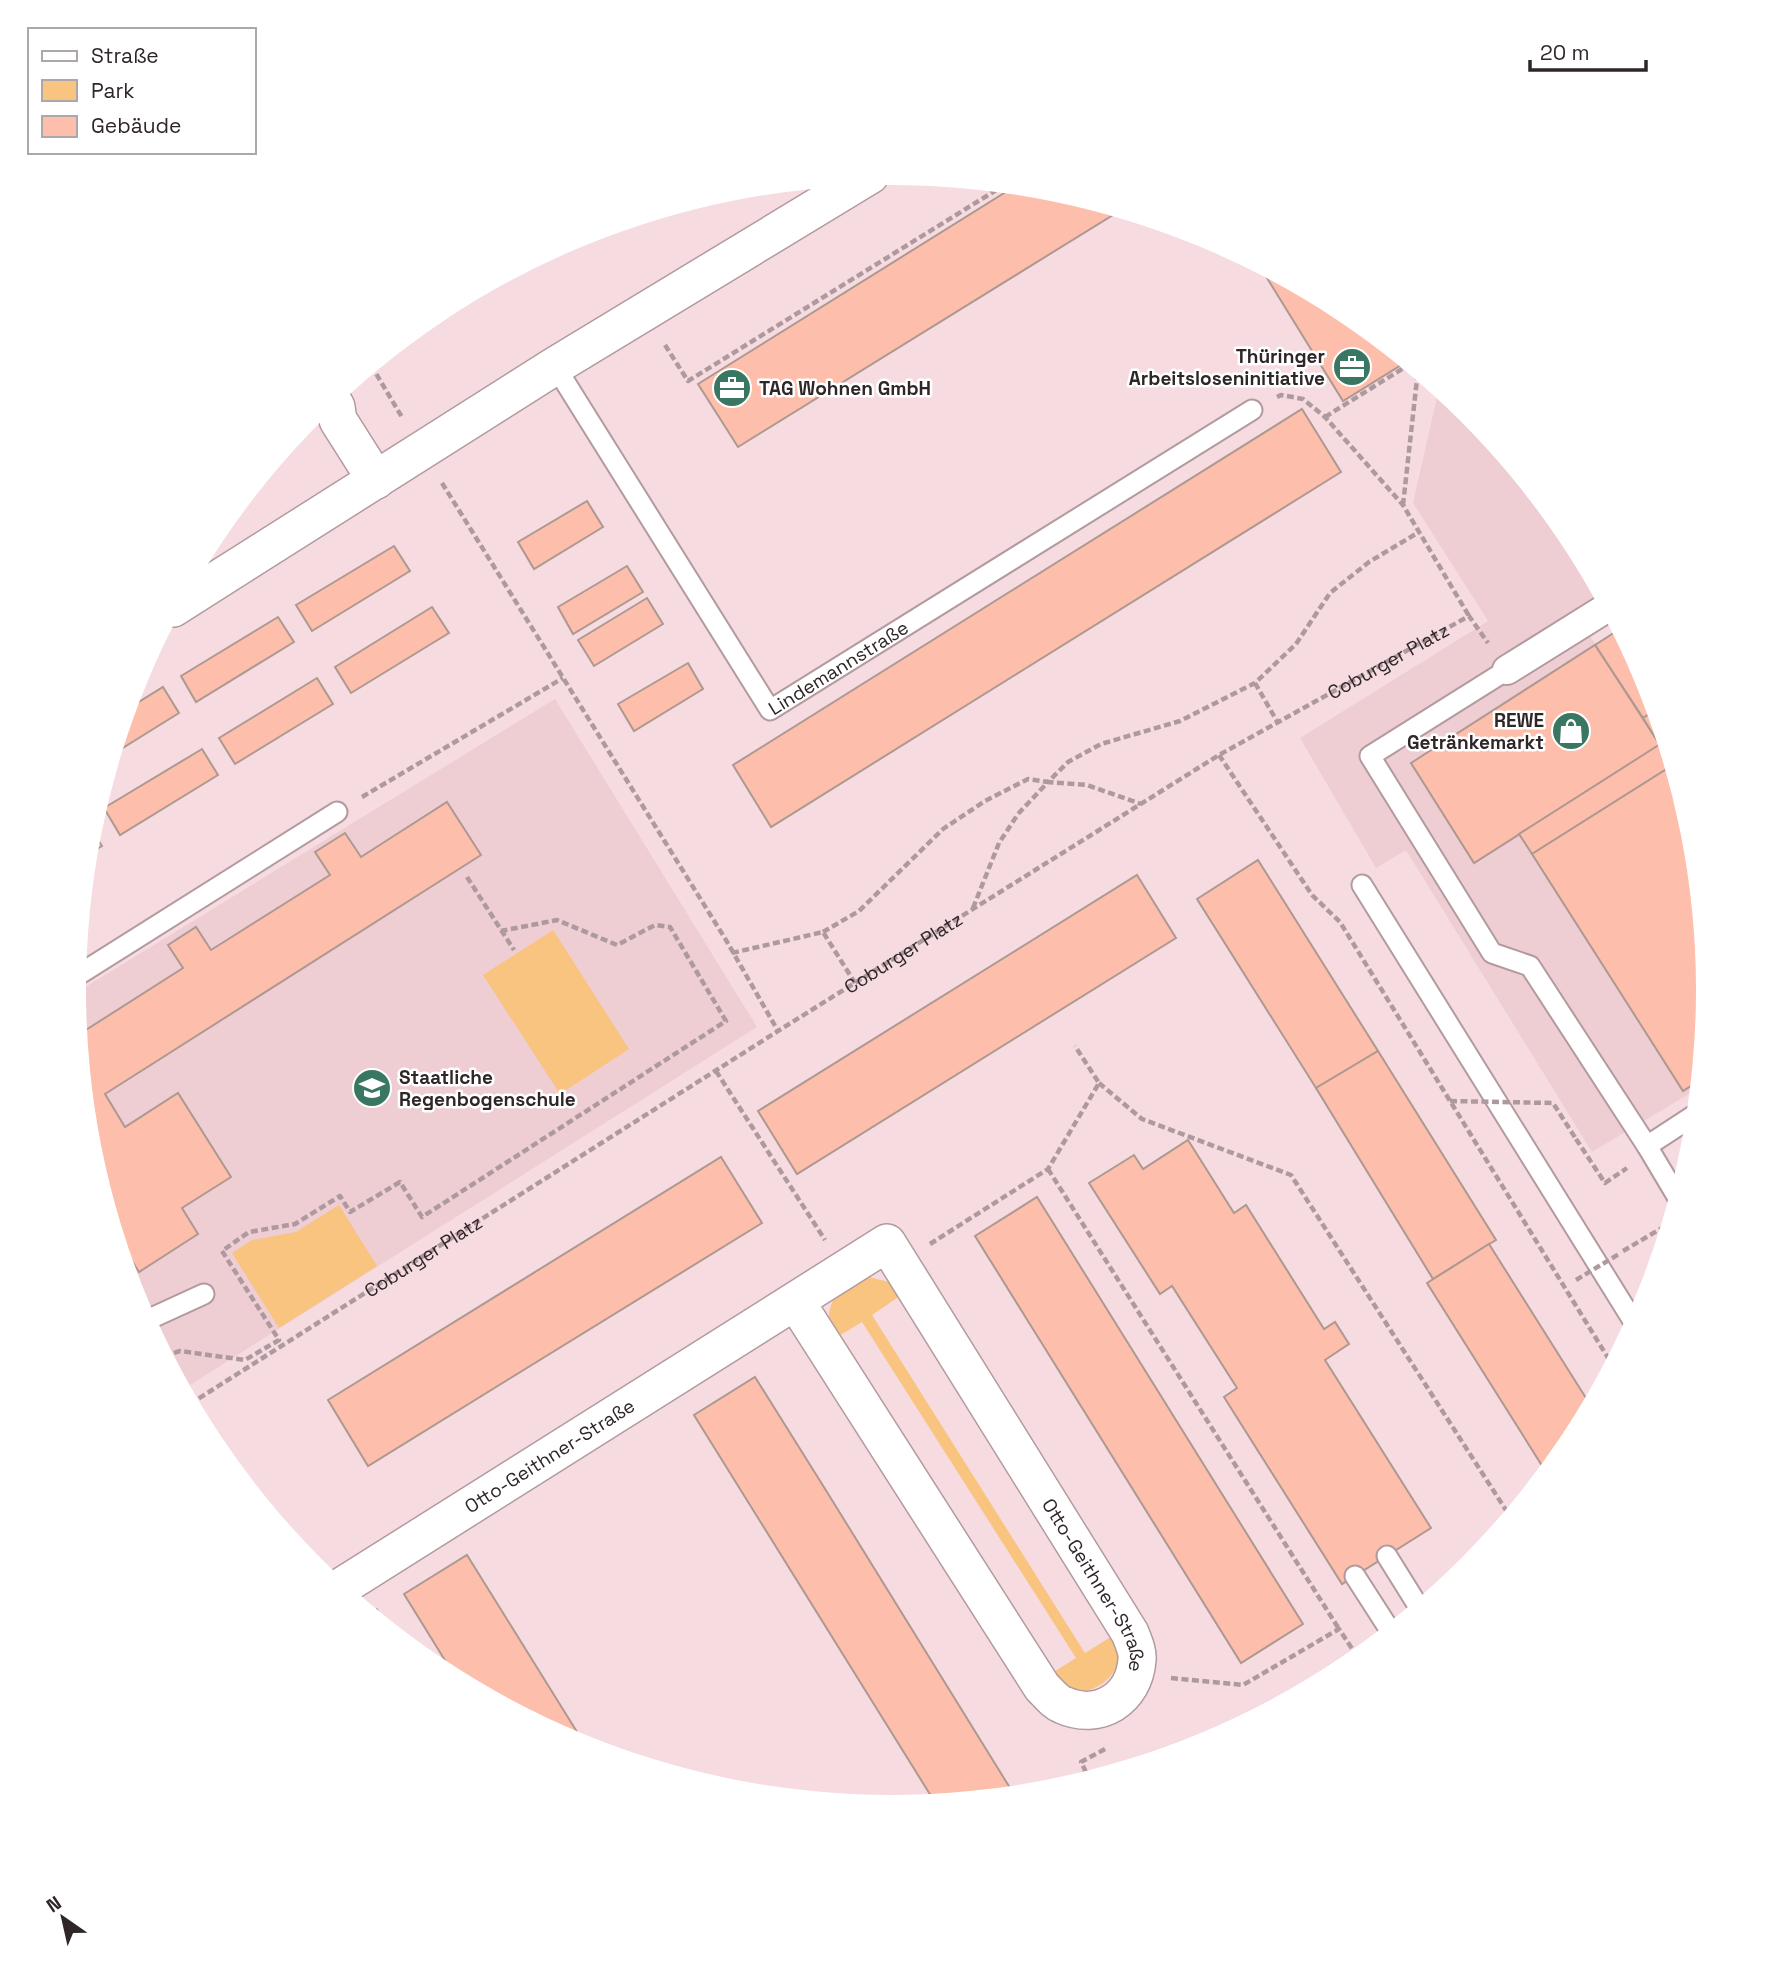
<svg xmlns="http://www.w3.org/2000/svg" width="1782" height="1981" font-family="'Space Grotesk',sans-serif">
<rect width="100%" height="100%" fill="#f6dce1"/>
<g fill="#eecdd3">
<path d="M1439,388L1469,413L1571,537L1603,596L1577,613L1595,644L1620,629L1646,678L1693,831L1708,991L1699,1088L1592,1152L1406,850L1376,868L1300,738L1488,621L1413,503Z"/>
<path d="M555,699L757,1027L182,1390L136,1303L89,1150L74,994Z"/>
</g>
<g fill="#f9c380">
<path d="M553,930L629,1049L560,1094L483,975Z"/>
<path d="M339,1205L377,1266L279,1328L232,1253L252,1240L296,1232Z"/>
<path d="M869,1277L889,1282L900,1296L872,1315L1085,1653L1114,1635C1116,1642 1119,1649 1119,1656C1117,1680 1089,1698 1066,1689C1060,1687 1054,1680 1049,1675L1076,1658L862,1322L834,1339C833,1332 829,1324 829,1317C829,1294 850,1282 869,1277Z"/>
</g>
<g fill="#fdbfac" stroke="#ae9891" stroke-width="2">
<path d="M1017,185L1051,189L1121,210L738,447L698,384Z"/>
<path d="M1259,265L1346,311L1406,362L1343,401Z"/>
<path d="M1302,409L1341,472L771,827L733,765Z"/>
<path d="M587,501L603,527L534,569L518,542Z"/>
<path d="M394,546L410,571L312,631L296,605Z"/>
<path d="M627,566L643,592L573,634L558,607Z"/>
<path d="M647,598L663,624L594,666L578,640Z"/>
<path d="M432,607L449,633L351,693L335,667Z"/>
<path d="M278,617L294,642L196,702L181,676Z"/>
<path d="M1620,629L1646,678L1656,710L1643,718L1595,645Z"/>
<path d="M1595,645L1660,745L1474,863L1411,763Z"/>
<path d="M688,663L703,689L634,731L618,704Z"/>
<path d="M317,678L333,704L235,764L219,738Z"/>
<path d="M163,687L179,713L113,754L126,710Z"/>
<path d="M1656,710L1665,741L1660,745L1643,718Z"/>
<path d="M1665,741L1673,765L1532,854L1519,834Z"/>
<path d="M202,749L218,775L120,835L104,808Z"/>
<path d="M1673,765L1693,831L1708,991L1700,1080L1683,1091L1532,854Z"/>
<path d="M447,802L481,855L105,1094L125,1127L178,1093L231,1177L182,1208L198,1234L139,1272L115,1234L89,1150L78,1035L183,968L168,945L196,927L211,950L330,875L315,852L345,833L361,857Z"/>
<path d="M90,827L102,846L87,855L89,831Z"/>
<path d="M1258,860L1378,1051L1316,1088L1197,899Z"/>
<path d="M1137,875L1176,938L797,1174L758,1111Z"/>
<path d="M1378,1051L1496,1240L1433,1279L1316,1088Z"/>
<path d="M1188,1140L1234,1213L1246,1205L1324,1329L1335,1322L1349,1344L1325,1360L1431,1528L1342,1584L1224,1397L1237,1388L1172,1286L1160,1294L1089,1183L1134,1155L1143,1169Z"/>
<path d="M721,1157L762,1223L368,1466L328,1400Z"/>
<path d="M1037,1197L1303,1624L1241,1663L975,1236Z"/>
<path d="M1489,1244L1591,1406L1570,1445L1546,1472L1427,1283Z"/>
<path d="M755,1377L827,1492L1015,1796L936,1804L694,1415Z"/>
<path d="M467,1555L587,1748L578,1746L458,1682L446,1662L404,1594Z"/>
</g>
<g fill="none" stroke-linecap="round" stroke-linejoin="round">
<defs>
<g id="service">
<path id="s2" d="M555,366L770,710L1252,410"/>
<path d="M1507,670L1370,756L1492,953L1530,966L1647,1146L1678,1198"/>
<path d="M1362,885L1635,1324"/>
<path d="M75,977L337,812"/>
<path d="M1647,1146L1696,1114"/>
<path d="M145,1321L204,1294"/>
<path d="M1387,1556L1420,1609"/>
<path d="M1355,1576L1391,1632"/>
</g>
<path id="pedestrian" d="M1507,670L1608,607"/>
<g id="minor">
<path d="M331,398L336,407L338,420L376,480"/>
<path d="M173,608L555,366L870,175"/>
<path id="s3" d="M338,1589L887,1243L1130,1633C1133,1641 1138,1651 1137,1660C1134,1699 1099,1721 1063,1705C1055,1702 1048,1693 1042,1687L796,1302"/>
</g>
</defs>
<use href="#service" stroke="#b29a9e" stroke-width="23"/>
<use href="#pedestrian" stroke="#b29a9e" stroke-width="32"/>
<use href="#minor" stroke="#b29a9e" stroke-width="40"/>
<g stroke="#ae9a9e" stroke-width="4.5" stroke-dasharray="7 3.5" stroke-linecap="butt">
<path d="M665,345L688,381L1006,184"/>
<path d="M371,365L403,419"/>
<path d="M1277,397L1281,395L1303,399L1325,417L1403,505L1469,616"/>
<path d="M1325,417L1410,364"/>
<path d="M442,483L726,940L778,1031"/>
<path d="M1403,505L1418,370"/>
<path d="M1255,683L1278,723"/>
<path d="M1219,755L1312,895L1340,922L1613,1366"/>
<path d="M362,797L563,678"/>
<path d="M467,877L514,950"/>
<path d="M973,908L999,843L1018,814L1048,782L1087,785L1141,804"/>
<path d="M823,932L859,911L943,829L985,801L1028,779L1048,782L1068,762L1101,744L1180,721L1255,683L1296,644L1330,593L1369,562L1419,532"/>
<path d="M732,953L823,932L855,983"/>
<path d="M716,1071L825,1240"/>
<path d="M1099,1083L1142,1119L1291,1175L1511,1518"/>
<path d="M1576,1139L1605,1183L1627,1168"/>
<path d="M1048,1169L1339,1629"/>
<path d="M930,1244L1048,1169L1099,1083L1075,1046"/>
<path d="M1623,1251L1667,1225"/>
<path d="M164,1356L180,1351L245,1360L279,1340L222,1251L249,1232L295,1224L340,1196L350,1212L400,1182L422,1217L726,1021L670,927L655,925L617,945L557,920L501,931"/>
<path id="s1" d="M190,1404L778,1031L1219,755L1469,616L1488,643"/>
<path d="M375,1609L387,1629"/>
<path d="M1171,1678L1243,1685L1339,1629L1359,1659"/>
<path d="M1086,1772L1081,1762L1107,1748"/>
<path d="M1053,1791L1086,1772L1091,1780"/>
</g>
<use href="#service" stroke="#fff" stroke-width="19"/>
<use href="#pedestrian" stroke="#fff" stroke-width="28"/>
<use href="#minor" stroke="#fff" stroke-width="37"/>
<g stroke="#ae9a9e" stroke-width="4.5" stroke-dasharray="7 3.5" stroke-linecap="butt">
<path d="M1450,1101L1553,1103L1576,1139"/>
<path d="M1576,1280L1619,1254"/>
</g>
</g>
<defs>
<symbol id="office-disc" viewBox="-11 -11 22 22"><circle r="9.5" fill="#3a7763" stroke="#fff"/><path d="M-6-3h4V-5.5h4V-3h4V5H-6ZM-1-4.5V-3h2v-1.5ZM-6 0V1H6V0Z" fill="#fff"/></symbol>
<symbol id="shop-disc" viewBox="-11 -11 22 22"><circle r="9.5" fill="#3a7763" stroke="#fff"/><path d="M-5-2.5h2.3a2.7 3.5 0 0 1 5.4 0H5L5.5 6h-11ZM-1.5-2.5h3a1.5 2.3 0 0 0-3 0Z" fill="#fff"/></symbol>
<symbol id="school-disc" viewBox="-11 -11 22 22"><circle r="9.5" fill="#3a7763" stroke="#fff"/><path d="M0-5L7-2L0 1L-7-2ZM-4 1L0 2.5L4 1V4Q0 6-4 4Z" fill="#fff"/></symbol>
</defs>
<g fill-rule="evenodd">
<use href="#office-disc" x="1330" y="345" width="44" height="44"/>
<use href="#office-disc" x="710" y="366" width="44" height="44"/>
<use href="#shop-disc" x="1549" y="709" width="44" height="44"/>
<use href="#school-disc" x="350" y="1066" width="44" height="44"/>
</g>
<g text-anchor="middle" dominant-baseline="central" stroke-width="5" stroke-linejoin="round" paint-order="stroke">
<g font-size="19" font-weight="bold" fill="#2f2628" stroke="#fff" text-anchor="end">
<text x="1325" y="356">Thüringer<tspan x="1325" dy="22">Arbeitsloseninitiative</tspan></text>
<text x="759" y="388" text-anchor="start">TAG Wohnen GmbH</text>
<text x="1544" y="720">REWE<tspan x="1544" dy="22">Getränkemarkt</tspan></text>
<text x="399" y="1077" text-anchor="start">Staatliche<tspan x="399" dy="22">Regenbogenschule</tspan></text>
</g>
<g font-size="19" fill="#2f2628" stroke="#fff">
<text stroke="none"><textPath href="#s2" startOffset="486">Lindemannstraße</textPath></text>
<text stroke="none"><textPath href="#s1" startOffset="1410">Coburger Platz</textPath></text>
<text stroke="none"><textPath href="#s1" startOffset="844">Coburger Platz</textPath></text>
<text stroke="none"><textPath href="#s1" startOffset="276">Coburger Platz</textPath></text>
<text stroke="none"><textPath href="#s3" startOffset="250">Otto-Geithner-Straße</textPath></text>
<text stroke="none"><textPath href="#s3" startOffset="1050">Otto-Geithner-Straße</textPath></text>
</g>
</g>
<path d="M0 0H1782V1981H0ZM86 990a805 805 0 1 1 1610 0a805 805 0 1 1-1610 0Z" fill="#fff" fill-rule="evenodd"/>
<rect x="28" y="28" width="228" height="126" fill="#ffffff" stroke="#aca8a9" stroke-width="2"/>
<rect x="42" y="51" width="35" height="10" fill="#ffffff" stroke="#aca8a9" stroke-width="2"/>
<text x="91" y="63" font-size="21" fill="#2f2628">Straße</text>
<rect x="42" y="80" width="35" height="21" fill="#f9c380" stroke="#aca8a9" stroke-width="2"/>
<text x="91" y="98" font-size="21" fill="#2f2628">Park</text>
<rect x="42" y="116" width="35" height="21" fill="#fdbfac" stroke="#aca8a9" stroke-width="2"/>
<text x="91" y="133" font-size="21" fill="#2f2628">Gebäude</text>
<g transform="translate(63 1918) rotate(326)" stroke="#ffffff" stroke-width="5" paint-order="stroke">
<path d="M0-5L12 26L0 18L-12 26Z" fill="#2f2628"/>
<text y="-10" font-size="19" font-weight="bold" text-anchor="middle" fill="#2f2628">N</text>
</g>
<path d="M1530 60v10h116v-10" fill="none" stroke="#2f2628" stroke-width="3.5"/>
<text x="1540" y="60" font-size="21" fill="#2f2628" stroke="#ffffff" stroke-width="5" paint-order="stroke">20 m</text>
</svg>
